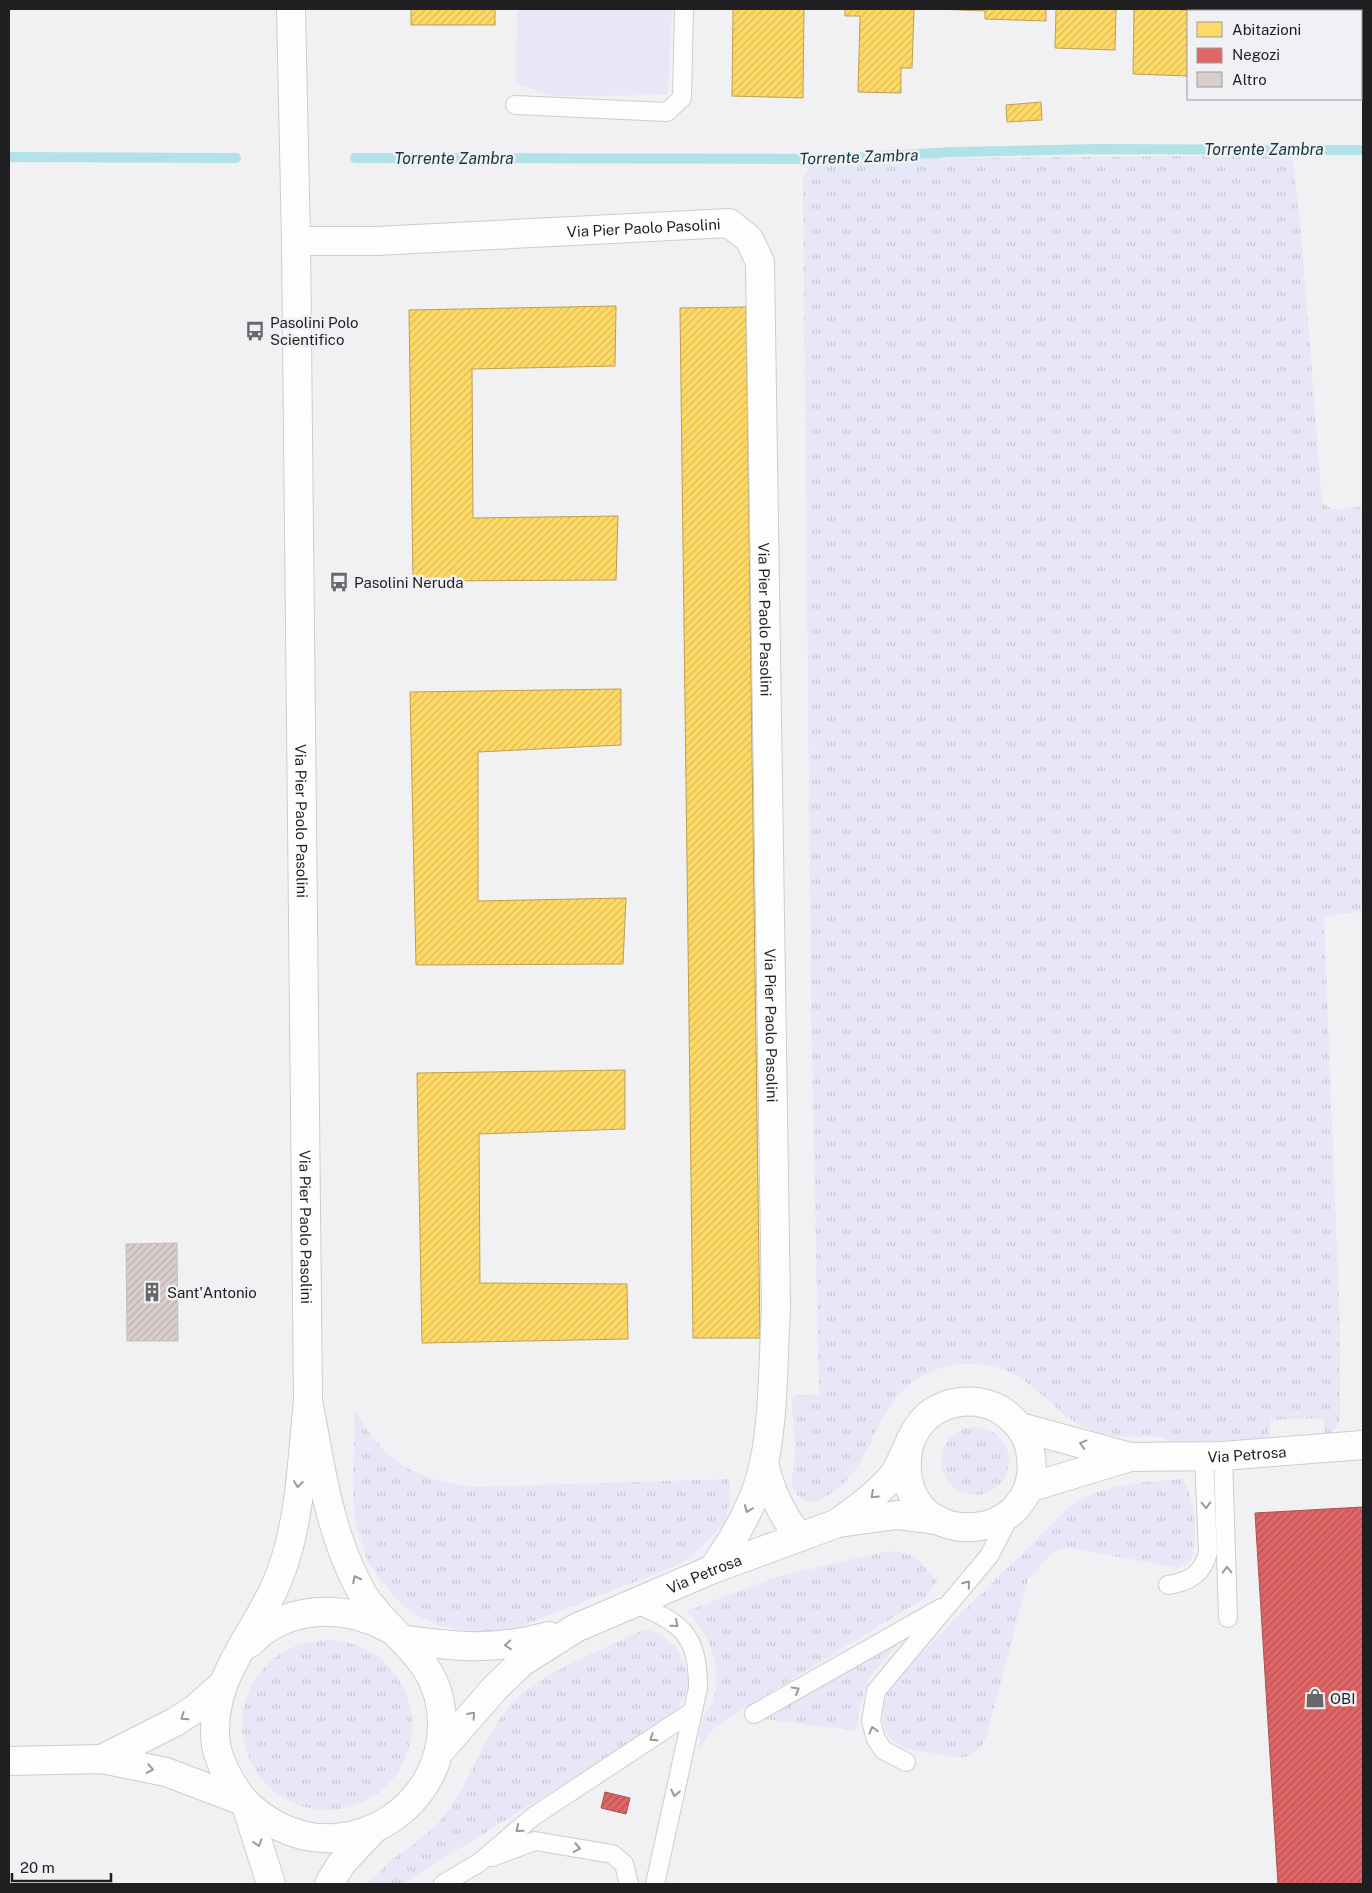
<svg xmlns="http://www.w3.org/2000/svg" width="1372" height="1893" font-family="'Public Sans',sans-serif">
<defs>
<pattern id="grass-tufts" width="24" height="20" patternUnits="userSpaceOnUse" patternTransform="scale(1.25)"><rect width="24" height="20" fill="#e8e7f7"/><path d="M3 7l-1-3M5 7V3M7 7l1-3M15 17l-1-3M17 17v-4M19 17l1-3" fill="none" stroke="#c7c6d3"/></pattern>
<pattern id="homes-hatch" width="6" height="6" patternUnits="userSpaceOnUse" patternTransform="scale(1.25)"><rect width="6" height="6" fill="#ffd966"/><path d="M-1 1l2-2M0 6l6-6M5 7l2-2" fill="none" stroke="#daba58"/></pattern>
<pattern id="shops-hatch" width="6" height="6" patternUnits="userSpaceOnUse" patternTransform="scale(1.25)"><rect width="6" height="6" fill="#e06666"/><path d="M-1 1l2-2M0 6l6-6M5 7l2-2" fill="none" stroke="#b55354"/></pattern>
<pattern id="building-hatch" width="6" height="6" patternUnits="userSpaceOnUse" patternTransform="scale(1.25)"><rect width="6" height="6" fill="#d9cecc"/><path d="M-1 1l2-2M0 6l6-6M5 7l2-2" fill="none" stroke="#bab0af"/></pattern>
</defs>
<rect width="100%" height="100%" fill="#f1f1f4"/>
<g fill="url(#grass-tufts)">
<path d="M1292,155L1300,219L1322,502C1334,514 1348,508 1363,506V912L1332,915L1324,918L1340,1327V1413L1339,1422L1328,1437L1325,1436L1323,1418L1271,1420L1268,1439L1167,1443L1166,1439L1159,1437C1136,1436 1109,1439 1088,1429C1044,1408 1029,1365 972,1364C946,1363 921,1373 903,1390C871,1420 870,1470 830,1494C823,1498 817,1503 809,1501C803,1500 797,1496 794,1490C789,1480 795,1464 795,1453C795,1434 792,1415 791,1396L819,1394L811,1007L803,179L809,167L816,161L864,159Z"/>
<path d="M355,1410C386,1464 411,1477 472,1487L729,1479L730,1503L724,1524L685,1562L506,1632H473L440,1626L411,1613L387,1588L368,1562L355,1523L353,1495Z"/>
<circle cx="975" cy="1461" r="34"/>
<path d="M1183,1479C1196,1503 1198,1535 1191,1561L1178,1568L1067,1547L1053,1552L1028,1579L987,1734C983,1745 979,1752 968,1756C958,1759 943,1755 933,1753C924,1751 912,1751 903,1747C875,1738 881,1699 893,1681L1071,1505C1105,1483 1145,1482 1183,1479Z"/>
<path d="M887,1551C916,1553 919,1559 937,1581L926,1597L715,1727L699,1749C700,1737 700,1725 705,1714C707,1708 712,1703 714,1697C723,1665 708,1634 687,1611L773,1578Z"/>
<path d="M646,1629L660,1634L675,1646L684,1663L688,1679L686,1692L678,1709L612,1754L402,1884H368C376,1876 383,1867 392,1860C413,1844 430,1835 446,1813C472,1778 484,1734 513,1702C538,1674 611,1645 646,1629Z"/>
<path d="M909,1631L870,1676L860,1706L856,1731L765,1719Z"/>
<circle cx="327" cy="1725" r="85"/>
</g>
<path fill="#e8e7f7" d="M517,9H672L668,95L555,96L516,84Z"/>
<g fill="url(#homes-hatch)" stroke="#bca151">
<rect x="411" y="9" width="84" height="16"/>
<path d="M733,9H804L803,98L732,96Z"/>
<path d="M845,9H914L912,68H901V93L858,92L860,16H845Z"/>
<path d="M934,9H1046V21L985,19V11Z"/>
<path d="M1056,9H1116L1115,50L1055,48Z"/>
<path d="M1134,9H1146L1242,11H1188V76L1133,74Z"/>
<rect x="1297" y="9" width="47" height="2"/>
<path d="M1041,102L1042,120L1007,122L1006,105Z"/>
<path d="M616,306L615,366L472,369L473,518L618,516L616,580L413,581L409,310Z"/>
<path d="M746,307L760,1338H693L680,308Z"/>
<path d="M621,689V745L478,752V901L626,898L623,964L416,965L410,692Z"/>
<path d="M625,1070V1129L479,1134L480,1283L627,1284L628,1339L422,1343L417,1073Z"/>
</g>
<g fill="url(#shops-hatch)" stroke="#a65151">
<path d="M1363,1507V1884H1278L1255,1513Z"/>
<path d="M605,1792L630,1798L626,1814L601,1808Z"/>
</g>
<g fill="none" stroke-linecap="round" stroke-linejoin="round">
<g stroke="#b2e2e8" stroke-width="10">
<path d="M9,157L236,158"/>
<path d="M355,158L825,159L953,152L1099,149L1363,150"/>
</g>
</g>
<path fill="url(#building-hatch)" stroke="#c0bfc0" d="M177,1243L178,1341H127L126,1244Z"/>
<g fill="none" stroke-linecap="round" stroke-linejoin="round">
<defs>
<g id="service">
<path d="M515,105L667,112L682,98L684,9"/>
<path d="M1223,1456L1228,1618"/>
<path d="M1168,1585C1189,1582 1203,1574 1208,1552L1204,1456"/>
<path d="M631,1602C680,1622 698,1632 698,1688L655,1884"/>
<path d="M754,1714L941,1608"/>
<path d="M906,1762L883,1750L876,1739L871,1721L876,1691L989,1556L1011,1514"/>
<path d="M492,1857L535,1841L612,1854L624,1864L629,1884"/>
<path d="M443,1884L480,1862L534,1816L693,1711"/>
</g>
<g id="minor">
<path id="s1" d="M296,241H376L729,223L749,239L760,262L776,1309C773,1358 774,1416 764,1463C756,1502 735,1537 713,1569"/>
<path id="s2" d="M1020,1427L1130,1457L1223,1456L1363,1445"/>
<path d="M764,1463C771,1492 781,1513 799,1537"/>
<path d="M1028,1488L1130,1457"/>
<path d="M839,1522C858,1508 876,1495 891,1478C903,1464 907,1443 918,1427C935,1401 972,1395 999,1409C1013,1417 1027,1433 1030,1450C1050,1552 882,1557 910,1441"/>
<path d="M405,1640C460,1647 494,1651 549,1636"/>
<path id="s3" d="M440,1751L495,1688L522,1662L576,1628L713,1569L838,1523L897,1515L938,1520"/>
<path d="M102,1759L175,1722L195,1709L221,1686"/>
<path d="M9,1761L102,1759L166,1772L245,1802"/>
</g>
<g id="primary">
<path id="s4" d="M291,9L296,241L308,1401C302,1456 301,1516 282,1569C261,1631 207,1674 216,1745C219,1762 228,1778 238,1793C248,1807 263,1818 278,1826C353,1865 444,1806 442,1722C441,1663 400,1644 369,1603C361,1593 354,1578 349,1566C326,1514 319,1456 308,1401"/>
<path d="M250,1643C286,1605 344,1604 388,1628"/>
<path d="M245,1802L271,1884"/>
<path d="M329,1884L341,1864L372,1831"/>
</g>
</defs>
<use href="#service" stroke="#cdcdcf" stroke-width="20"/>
<use href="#minor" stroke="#cdcdcf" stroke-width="30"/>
<use href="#primary" stroke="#cdcdcf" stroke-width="30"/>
<use href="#service" stroke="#fdfdfd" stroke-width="18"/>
<use href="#minor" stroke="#fdfdfd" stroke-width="28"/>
<use href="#primary" stroke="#fdfdfd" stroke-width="28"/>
</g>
<defs><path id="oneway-chevron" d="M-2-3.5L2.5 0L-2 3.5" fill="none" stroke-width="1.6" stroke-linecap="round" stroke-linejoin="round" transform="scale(1.25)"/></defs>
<g stroke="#99999a">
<use href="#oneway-chevron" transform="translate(1083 1444) rotate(-165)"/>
<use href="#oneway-chevron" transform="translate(298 1484) rotate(97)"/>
<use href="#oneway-chevron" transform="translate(874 1495) rotate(137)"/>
<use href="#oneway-chevron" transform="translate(1206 1505) rotate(88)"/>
<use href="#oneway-chevron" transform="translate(748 1509) rotate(111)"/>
<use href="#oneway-chevron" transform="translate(1227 1570) rotate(-92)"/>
<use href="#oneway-chevron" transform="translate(356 1579) rotate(-117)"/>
<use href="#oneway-chevron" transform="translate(967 1584) rotate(-51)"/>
<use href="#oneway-chevron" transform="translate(675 1624) rotate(41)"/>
<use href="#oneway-chevron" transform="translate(508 1645) rotate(176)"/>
<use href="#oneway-chevron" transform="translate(796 1690) rotate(-30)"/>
<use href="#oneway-chevron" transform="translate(472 1715) rotate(-49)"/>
<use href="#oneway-chevron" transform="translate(184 1717) rotate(146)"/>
<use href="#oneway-chevron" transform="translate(873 1730) rotate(-105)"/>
<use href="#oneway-chevron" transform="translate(653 1738) rotate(147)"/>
<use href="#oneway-chevron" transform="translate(150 1769) rotate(11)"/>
<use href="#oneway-chevron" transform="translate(675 1793) rotate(102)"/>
<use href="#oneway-chevron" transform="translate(519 1829) rotate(140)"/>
<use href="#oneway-chevron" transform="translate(258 1843) rotate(72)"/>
<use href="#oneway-chevron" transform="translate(577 1848) rotate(10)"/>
</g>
<defs>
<symbol id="bus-bare" viewBox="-9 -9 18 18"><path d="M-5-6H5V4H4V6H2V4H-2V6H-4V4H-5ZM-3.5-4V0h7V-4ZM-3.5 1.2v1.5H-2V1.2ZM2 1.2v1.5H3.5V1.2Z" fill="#68686b" stroke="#f0f0f5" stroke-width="2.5" paint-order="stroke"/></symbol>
<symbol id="building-bare" viewBox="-9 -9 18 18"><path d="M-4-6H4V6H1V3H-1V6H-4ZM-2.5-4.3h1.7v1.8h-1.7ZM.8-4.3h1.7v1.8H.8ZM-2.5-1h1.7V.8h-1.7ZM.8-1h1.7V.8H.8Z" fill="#68686b" stroke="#f0f0f5" stroke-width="2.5" paint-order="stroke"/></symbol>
<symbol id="shop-bare" viewBox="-9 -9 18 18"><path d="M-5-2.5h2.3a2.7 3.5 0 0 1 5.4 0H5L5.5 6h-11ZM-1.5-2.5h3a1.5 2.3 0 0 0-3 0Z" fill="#68686b" stroke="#f0f0f5" stroke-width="2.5" paint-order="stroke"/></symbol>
</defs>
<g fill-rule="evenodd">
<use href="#bus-bare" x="241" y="317" width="28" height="28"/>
<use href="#bus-bare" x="325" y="568" width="28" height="28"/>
<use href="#building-bare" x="138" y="1278" width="28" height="28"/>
<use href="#shop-bare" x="1301" y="1684" width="28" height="28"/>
</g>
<g text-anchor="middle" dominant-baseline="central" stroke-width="5" stroke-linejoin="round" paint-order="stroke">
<g font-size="15" fill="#1f1f21" stroke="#f0f0f5">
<text stroke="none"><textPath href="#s1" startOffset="348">Via Pier Paolo Pasolini</textPath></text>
<text stroke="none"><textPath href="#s1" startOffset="842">Via Pier Paolo Pasolini</textPath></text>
<text stroke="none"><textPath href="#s4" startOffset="812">Via Pier Paolo Pasolini</textPath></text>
<text stroke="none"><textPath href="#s1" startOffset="1248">Via Pier Paolo Pasolini</textPath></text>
<text stroke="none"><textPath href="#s4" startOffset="1218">Via Pier Paolo Pasolini</textPath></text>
<text stroke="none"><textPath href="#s2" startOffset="231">Via Petrosa</textPath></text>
<text stroke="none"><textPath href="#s3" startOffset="324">Via Petrosa</textPath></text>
</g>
<g font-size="15" fill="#1f1f21" stroke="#f0f0f5" text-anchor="start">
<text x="270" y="322">Pasolini Polo<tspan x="270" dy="17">Scientifico</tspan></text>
<text x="354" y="582">Pasolini Neruda</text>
<text x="167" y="1292">Sant'Antonio</text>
<text x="1330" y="1698">OBI</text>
</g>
<g font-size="16" font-style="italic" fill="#16383b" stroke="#f0f0f5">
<text x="1264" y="149">Torrente Zambra</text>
<text transform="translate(859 157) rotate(-2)">Torrente Zambra</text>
<text x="454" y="158">Torrente Zambra</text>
</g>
</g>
<rect width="1372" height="1893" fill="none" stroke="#1f1f21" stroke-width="20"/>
<rect x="1187" y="10" width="175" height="90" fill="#f0f0f5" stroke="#9c9ca0"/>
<rect x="1197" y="22" width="25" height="15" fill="#ffd966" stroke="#9c9ca0"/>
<text x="1232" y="35" font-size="15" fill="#1f1f21">Abitazioni</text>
<rect x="1197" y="48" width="25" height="15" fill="#e06666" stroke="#9c9ca0"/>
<text x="1232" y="60" font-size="15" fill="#1f1f21">Negozi</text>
<rect x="1197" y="72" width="25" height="15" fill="#d9cecc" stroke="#9c9ca0"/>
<text x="1232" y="85" font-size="15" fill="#1f1f21">Altro</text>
<path d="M12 1873v8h99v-8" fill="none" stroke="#1f1f21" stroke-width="2.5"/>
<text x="20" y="1873" font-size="15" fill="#1f1f21" stroke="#f0f0f5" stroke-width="4" paint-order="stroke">20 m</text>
</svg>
